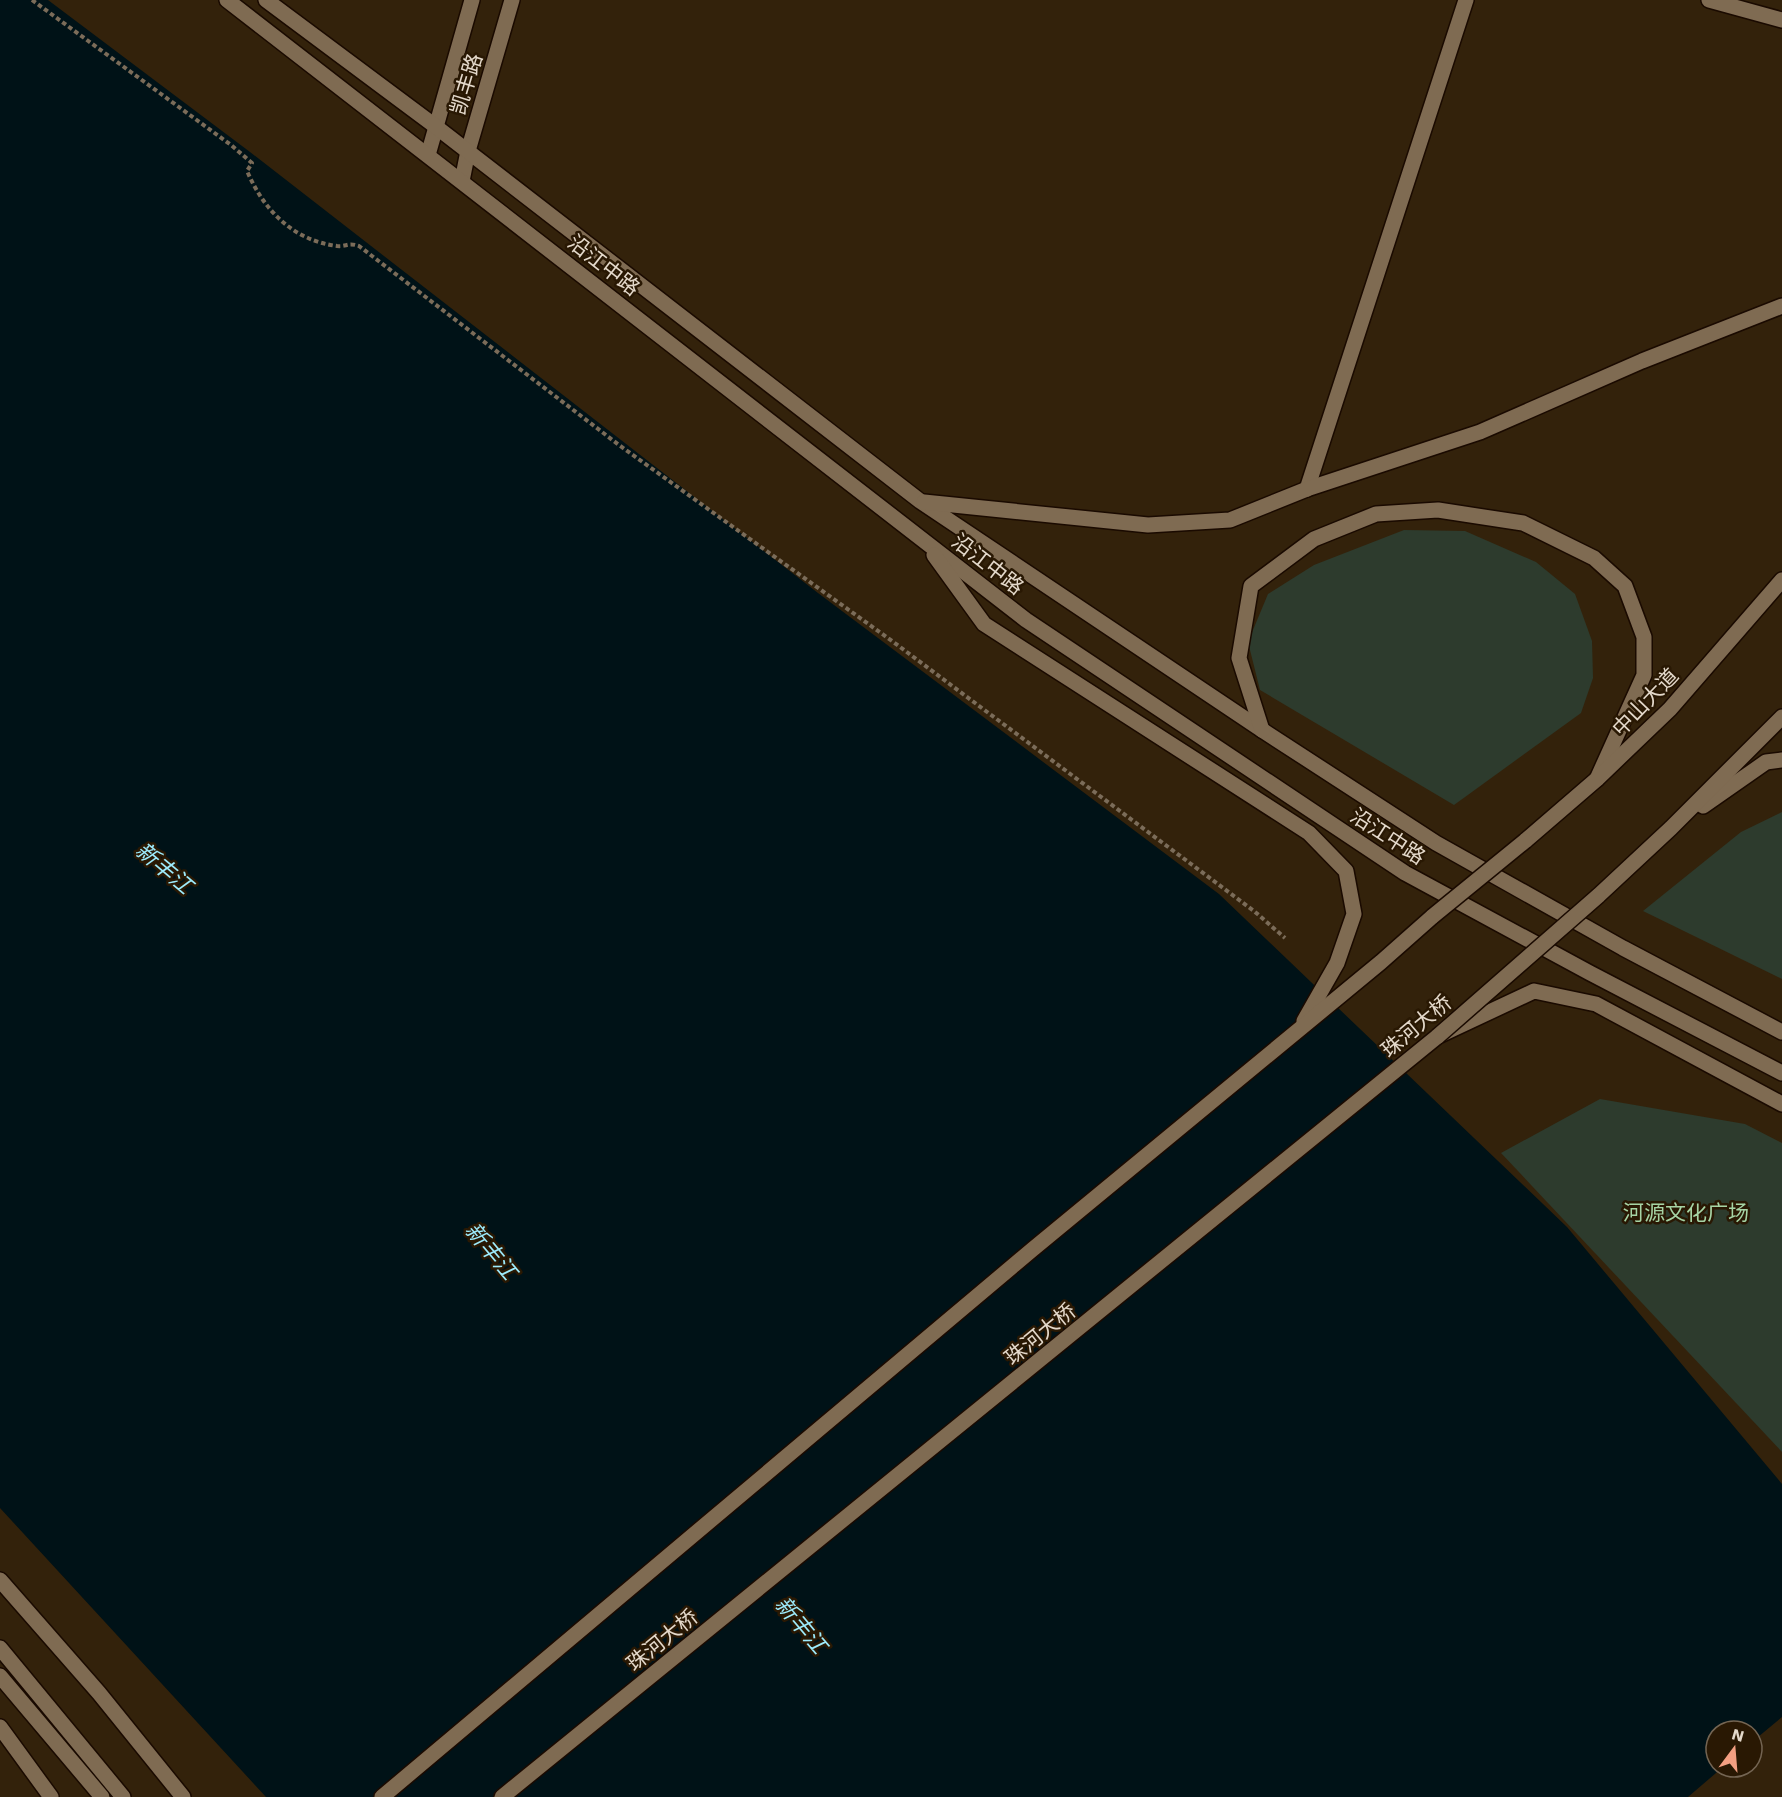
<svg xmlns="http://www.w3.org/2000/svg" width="1782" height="1797" font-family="'Work Sans','Noto Sans SC',sans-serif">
<rect width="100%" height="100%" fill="#33220b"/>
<g fill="#2d3b2d">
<path d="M1404,530L1465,531L1536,562L1575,594L1592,641L1593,678L1581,713L1454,805L1260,690L1248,642L1268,594L1314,565Z"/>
<path d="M1782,812V979L1643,911L1741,832Z"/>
<path d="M1600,1099L1745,1124L1782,1143V1452L1501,1153Z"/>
</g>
<path fill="#001217" d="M0,0H48L250,152L818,593L1219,894L1567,1227L1782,1484V1717L1752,1742V1731H1716V1767H1723L1688,1797H266L0,1508Z"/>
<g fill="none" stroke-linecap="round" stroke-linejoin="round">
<defs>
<g id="street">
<path d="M1709,0L1782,20"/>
<path d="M428,155L472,0"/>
<path d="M462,181L468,151L512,0"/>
<path d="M1307,489L1466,0"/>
</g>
<g id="secondary">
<path d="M227,0L1026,620L1405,873L1590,973L1782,1073"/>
<path d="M266,0L435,126L920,501L1262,730L1436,843L1623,948L1782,1032"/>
<path d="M924,502L1148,525L1230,520L1307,489L1480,432L1642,361L1782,306"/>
<path d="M934,555L984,624L1309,833L1346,871L1354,914L1337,963L1304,1021"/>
<path d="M1262,730L1239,658L1251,586L1314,539L1376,514L1438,510L1523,523L1594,558L1625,586L1644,637V675L1597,779"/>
<path d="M1703,806L1766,762L1782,760"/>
<path d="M1525,841L1597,779L1670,709L1782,580"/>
<path d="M1598,896L1671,828L1782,717"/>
<path d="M0,1580L99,1693L183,1797"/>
<path d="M0,1648L123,1797"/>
<path d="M0,1676L102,1797"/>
<path d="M0,1727L51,1797"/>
<path d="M382,1797L1033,1249L1381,962L1433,916"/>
<path d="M502,1797L1438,1036L1534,991L1596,1004L1782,1104"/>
</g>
</defs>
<use href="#street" stroke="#1a0a00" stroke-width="18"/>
<use href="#secondary" stroke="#1a0a00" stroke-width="18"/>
<path stroke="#7b6c59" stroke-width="4" stroke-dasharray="4.5 3" stroke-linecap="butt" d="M32,0L231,145L252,163L247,171C264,210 292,240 337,246C347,247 347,242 359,246L619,445L892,641L1254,911L1285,938"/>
<use href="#street" stroke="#7f6b52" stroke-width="15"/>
<use href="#secondary" stroke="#7f6b52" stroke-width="15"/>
<defs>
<g id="secondary-bridge">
<path d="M1433,916L1525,841"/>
<path d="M1438,1036L1598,896"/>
</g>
</defs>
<use href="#secondary-bridge" stroke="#1a0a00" stroke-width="18" stroke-linecap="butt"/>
<use href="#secondary-bridge" stroke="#7f6b52" stroke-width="15"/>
</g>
<g text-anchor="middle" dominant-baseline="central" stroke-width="5" stroke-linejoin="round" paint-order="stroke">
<g font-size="21" fill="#e4d9cb" stroke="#291803">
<text transform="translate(466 84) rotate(-73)">凯丰路</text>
<text transform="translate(604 265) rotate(38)">沿江中路</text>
<text transform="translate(988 564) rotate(38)">沿江中路</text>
<text transform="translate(1645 702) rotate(-46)">中山大道</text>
<text transform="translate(1388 836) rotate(33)">沿江中路</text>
<text transform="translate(1416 1026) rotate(-40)">珠河大桥</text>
<text transform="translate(1040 1334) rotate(-39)">珠河大桥</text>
<text transform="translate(662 1640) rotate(-39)">珠河大桥</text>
</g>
<g font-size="21" fill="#a6d4a5" stroke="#291803">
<text x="1686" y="1212">河源文化广场</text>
</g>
<g font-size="22" font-style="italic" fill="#9debfc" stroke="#291803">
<text transform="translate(164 868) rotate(40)">新丰江</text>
<text transform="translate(491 1251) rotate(50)">新丰江</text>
<text transform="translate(801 1625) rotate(50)">新丰江</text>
</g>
</g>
<g transform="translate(1734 1749) rotate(16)"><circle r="28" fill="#291803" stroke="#746553" stroke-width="1.5"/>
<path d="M0-4.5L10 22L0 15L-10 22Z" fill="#f39f82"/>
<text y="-9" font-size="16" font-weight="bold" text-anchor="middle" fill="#e4d9cb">N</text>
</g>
</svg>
